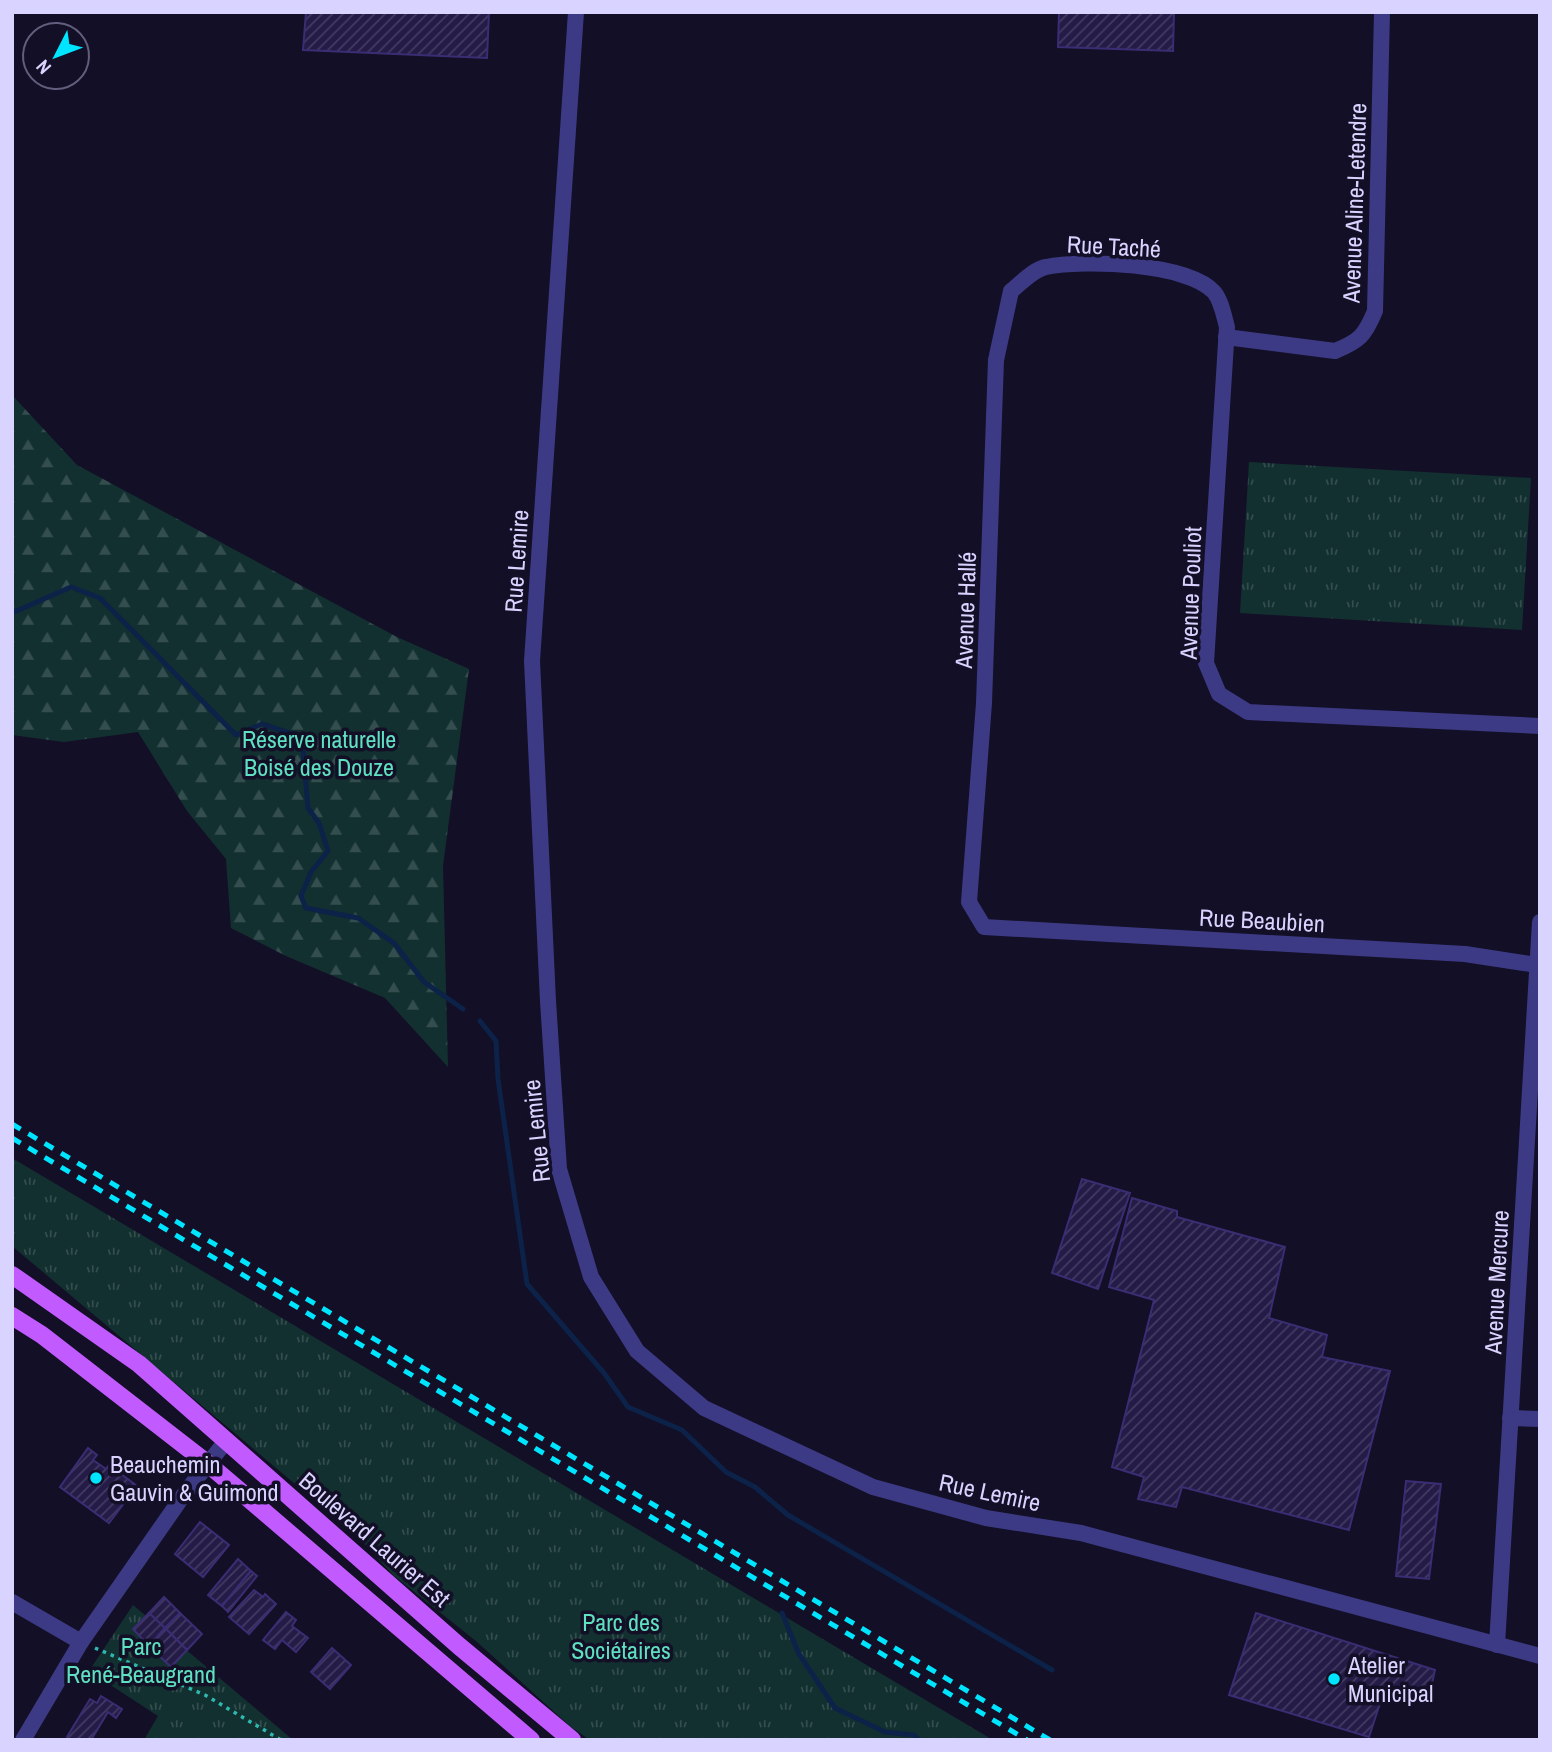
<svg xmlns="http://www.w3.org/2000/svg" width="1552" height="1752" font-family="'Archivo Narrow',sans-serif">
<defs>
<pattern id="forest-firs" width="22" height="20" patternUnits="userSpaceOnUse" patternTransform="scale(1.75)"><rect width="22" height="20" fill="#12302f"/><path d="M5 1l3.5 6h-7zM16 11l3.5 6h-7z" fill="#344d4e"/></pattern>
<pattern id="park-tufts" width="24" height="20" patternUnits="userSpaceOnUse" patternTransform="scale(1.75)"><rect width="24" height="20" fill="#12302f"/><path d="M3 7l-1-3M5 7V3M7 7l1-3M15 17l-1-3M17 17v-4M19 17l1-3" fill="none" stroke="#344d4e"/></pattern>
<pattern id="building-hatch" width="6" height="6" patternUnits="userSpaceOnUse" patternTransform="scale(1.75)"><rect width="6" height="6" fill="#241b47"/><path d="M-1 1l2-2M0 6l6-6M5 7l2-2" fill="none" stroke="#433b63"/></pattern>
</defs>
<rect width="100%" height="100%" fill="#130f26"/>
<path fill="url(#forest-firs)" d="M12,395L77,465L397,637L469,669L443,866L448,1067L385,998L286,956L231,928L226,859L187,811L138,732L64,742L12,735Z"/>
<g fill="url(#park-tufts)">
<path d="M1249,462L1531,478L1522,630L1240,613Z"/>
<path d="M12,1158L993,1740H590L571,1727L476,1641L393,1575L357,1536L12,1246Z"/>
<path d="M133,1605L293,1740H144L158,1716L89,1671Z"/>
</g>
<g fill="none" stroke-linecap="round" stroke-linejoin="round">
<g stroke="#0c2248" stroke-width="5">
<path d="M12,613L71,587L100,598L236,735L262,724L302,737L308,808L319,823L328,851L311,872L301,896L306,908L358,918L394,943L424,982L463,1009"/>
<path d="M480,1021L496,1041L498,1079L527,1284L604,1373L628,1407L682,1430L726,1472L755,1487L788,1515L1052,1670"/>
<path d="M782,1613L799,1654L835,1708L885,1732L914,1735L919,1740"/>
</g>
</g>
<g fill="url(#building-hatch)" stroke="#3b2d73" stroke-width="2">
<path d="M306,12H489L487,58L303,50Z"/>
<path d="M1059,12H1174L1173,51L1058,47Z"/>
<path d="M1082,1179L1130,1193L1098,1289L1052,1273Z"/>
<path d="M1132,1198L1177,1211V1217L1285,1247L1269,1318L1327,1335L1322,1357L1390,1371L1349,1530L1182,1487L1176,1507L1138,1499L1144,1477L1112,1467L1154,1300L1109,1287Z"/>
<path d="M88,1448L97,1455L93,1460L106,1469L109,1465L137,1486L109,1523L60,1487Z"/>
<path d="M1406,1481L1441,1484L1429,1579L1396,1576Z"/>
<path d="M200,1522L229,1545L203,1577L175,1554Z"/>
<path d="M238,1559L251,1571L222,1606L208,1595Z"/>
<path d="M251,1571L257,1576L228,1612L222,1606Z"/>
<path d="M254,1590L263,1597L265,1594L276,1604L249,1634L229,1617Z"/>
<path d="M164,1597L180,1613L165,1628L149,1613Z"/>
<path d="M286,1612L296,1620L292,1626L308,1638L296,1652L282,1640L275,1649L263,1640Z"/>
<path d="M149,1613L165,1628L149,1646L133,1629Z"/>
<path d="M180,1613L202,1634L187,1650L165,1628Z"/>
<path d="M1256,1613L1435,1670L1428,1702L1385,1688L1369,1737L1229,1695Z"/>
<path d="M165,1628L187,1650L171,1667L149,1646Z"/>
<path d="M332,1648L351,1665L330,1689L311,1672Z"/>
<path d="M101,1696L122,1709L116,1718L108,1712L91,1740H72L67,1737L90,1699L97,1703Z"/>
</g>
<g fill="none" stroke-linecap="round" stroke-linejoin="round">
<path stroke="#2fb8b0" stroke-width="3.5" stroke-dasharray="3.5 5" stroke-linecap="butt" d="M95,1648L205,1695L281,1740"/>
<g stroke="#3d3a85" stroke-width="16">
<path d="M576,12L532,661L548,1001L559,1169L591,1277L637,1351L704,1408L873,1487L986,1518L1081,1533L1540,1656"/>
<path d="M1226,337L1335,351C1360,341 1365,335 1375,311L1382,12"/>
<path d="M1537,965L1465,954L984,927L969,902L984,703L996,360L1011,291C1021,283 1034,269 1046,267C1083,259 1188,263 1214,292C1221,300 1224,316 1227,327L1206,663L1219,694L1248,712L1540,726"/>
<path d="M1510,1418L1540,1419"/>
<path d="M12,1602L81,1642"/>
<path d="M1497,1645L1540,922"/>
<path d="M23,1740L81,1642L185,1493L226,1441"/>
</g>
<g stroke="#c25bff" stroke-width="18">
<path d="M12,1275L139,1364L459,1646L572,1740"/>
<path d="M12,1316L42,1335L207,1463L531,1740"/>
</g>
<g stroke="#00e5ff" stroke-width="5" stroke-dasharray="10 9" stroke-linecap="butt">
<path d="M12,1124L1050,1740"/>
<path d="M12,1138L1027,1740"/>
</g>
</g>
<g fill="#00e5ff" stroke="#130f26" stroke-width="2.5">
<circle cx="96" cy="1478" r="7"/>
<circle cx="1334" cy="1679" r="7"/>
</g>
<g text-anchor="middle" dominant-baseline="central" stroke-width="7" stroke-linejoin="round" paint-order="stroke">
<g font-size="24" fill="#d9d4ff" stroke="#130f26">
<text transform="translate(1354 203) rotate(-88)">Avenue Aline-Letendre</text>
<text transform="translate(1114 246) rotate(3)">Rue Taché</text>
<text transform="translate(516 561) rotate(-86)">Rue Lemire</text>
<text transform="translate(1190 593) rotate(-88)">Avenue Pouliot</text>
<text transform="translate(965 610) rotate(-88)">Avenue Hallé</text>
<text transform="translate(1262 920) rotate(3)">Rue Beaubien</text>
<text transform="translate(536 1131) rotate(-96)">Rue Lemire</text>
<text transform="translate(1496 1282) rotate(-87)">Avenue Mercure</text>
<text transform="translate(990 1492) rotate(12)">Rue Lemire</text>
<text transform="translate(375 1539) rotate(41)">Boulevard Laurier Est</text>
</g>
<g font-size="24" fill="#5fe0c0" stroke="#130f26">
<text x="319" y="739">Réserve naturelle<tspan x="319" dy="28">Boisé des Douze</tspan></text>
<text x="621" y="1622">Parc des<tspan x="621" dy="28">Sociétaires</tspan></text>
<text x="141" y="1646">Parc<tspan x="141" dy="28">René-Beaugrand</tspan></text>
</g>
<g font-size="24" fill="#d9d4ff" stroke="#130f26" text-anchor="start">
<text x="110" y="1464">Beauchemin<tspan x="110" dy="28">Gauvin &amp; Guimond</tspan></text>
<text x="1348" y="1665">Atelier<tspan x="1348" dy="28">Municipal</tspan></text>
</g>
</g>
<rect width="1552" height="1752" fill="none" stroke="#d9d4ff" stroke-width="28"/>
<g transform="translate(56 56) rotate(228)"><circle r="33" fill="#130f26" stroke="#625e7d" stroke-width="2"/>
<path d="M0-5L12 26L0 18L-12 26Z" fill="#00e5ff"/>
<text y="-10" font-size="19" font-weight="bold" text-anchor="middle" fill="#d9d4ff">N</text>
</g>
</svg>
